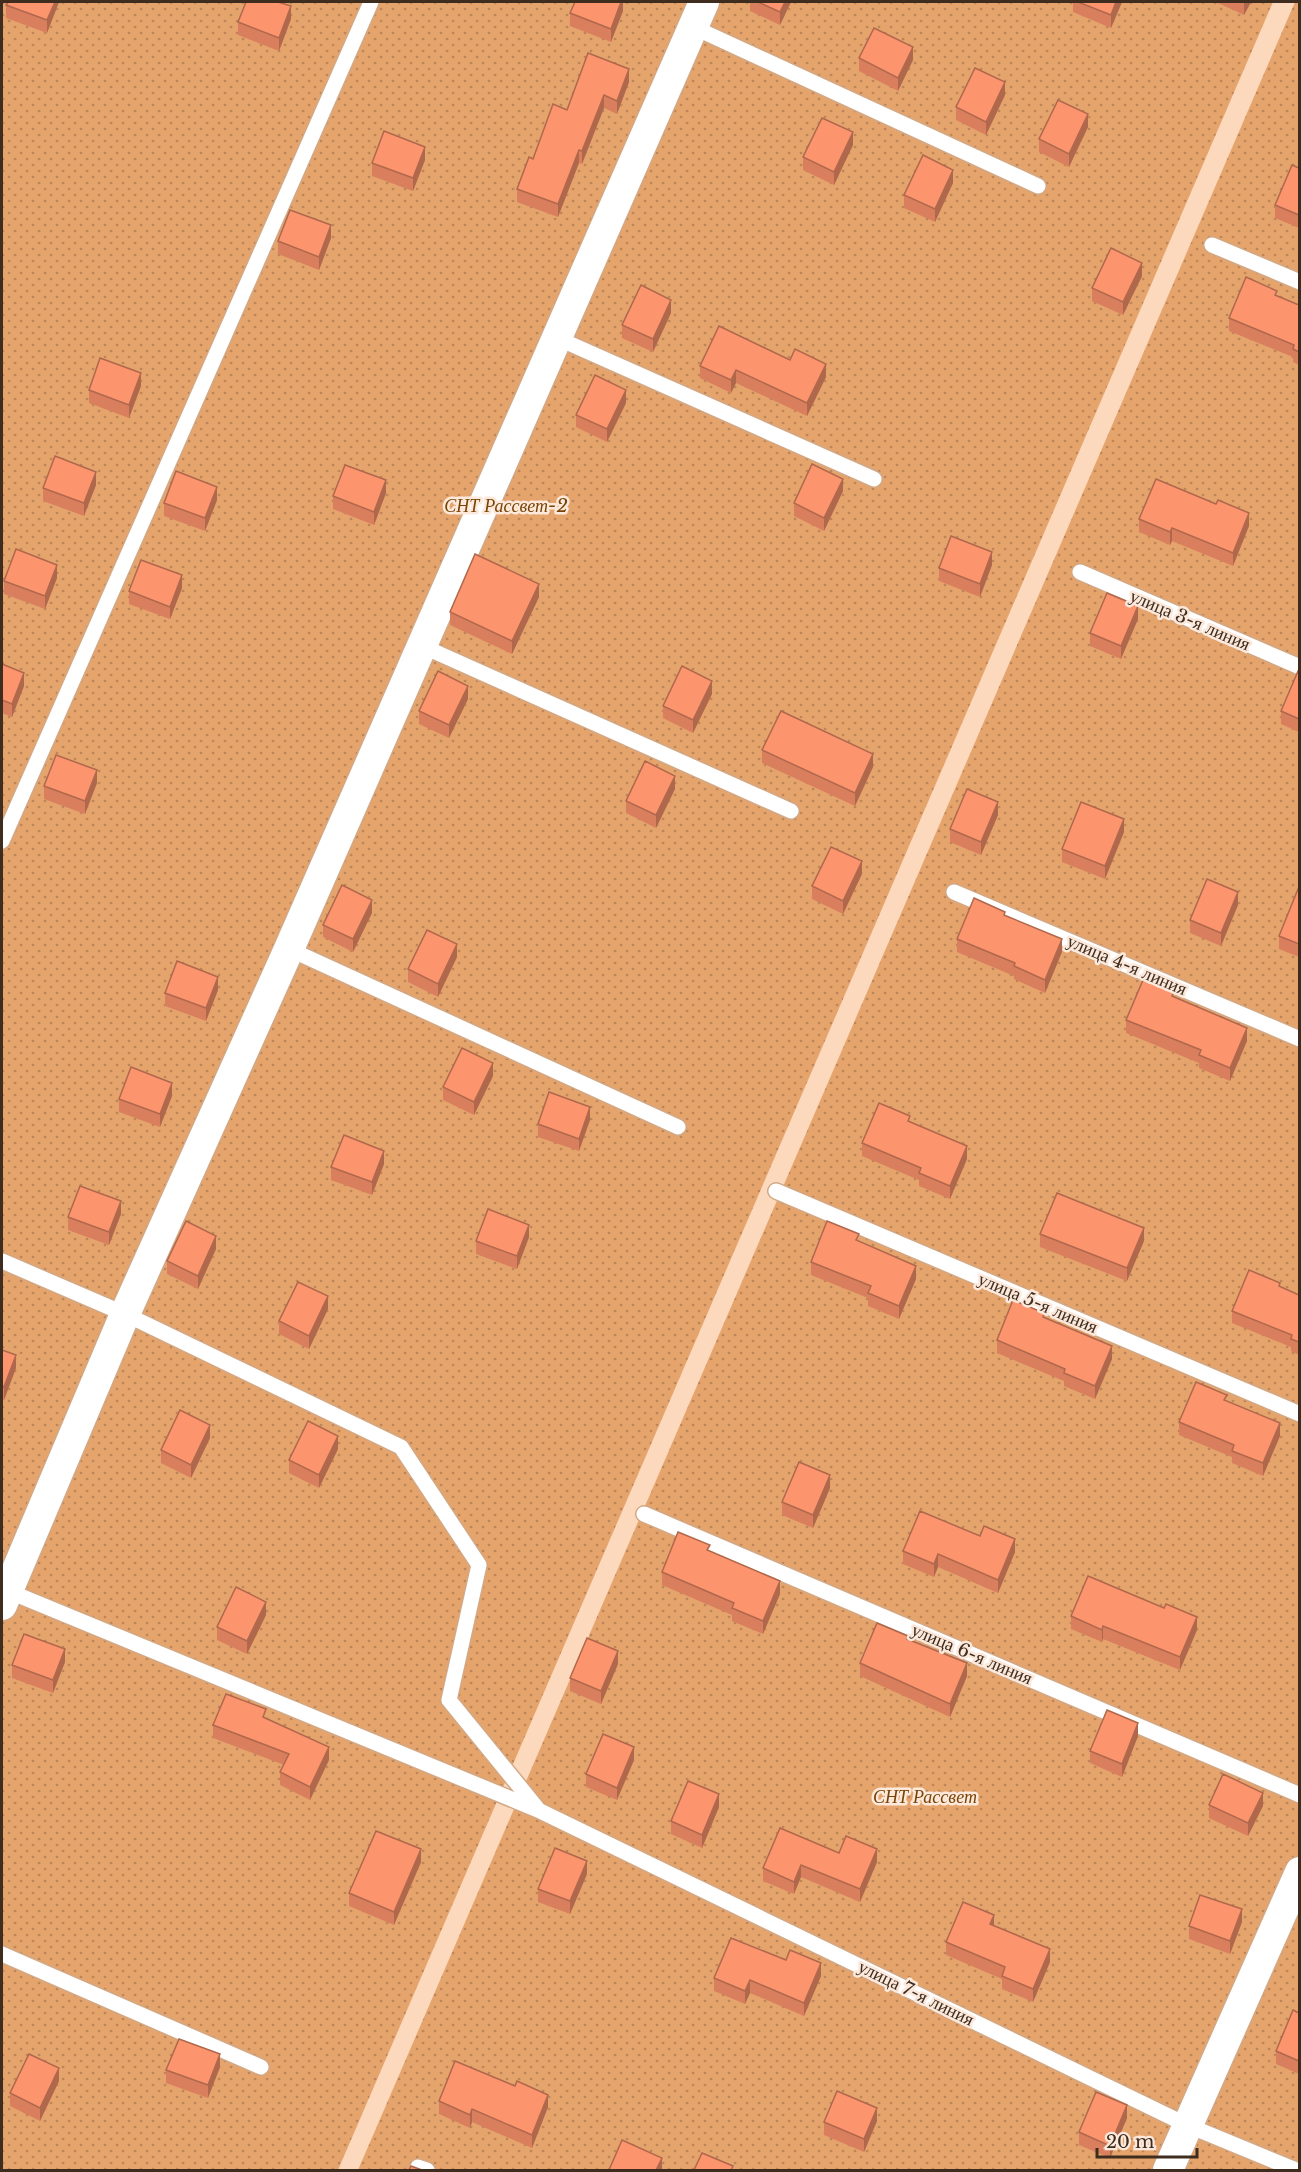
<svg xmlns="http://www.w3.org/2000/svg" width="1301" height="2172" font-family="'Libre Baskerville',serif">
<defs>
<pattern id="garden-dots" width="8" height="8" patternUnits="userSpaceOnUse" patternTransform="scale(1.5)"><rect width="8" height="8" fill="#e6a46d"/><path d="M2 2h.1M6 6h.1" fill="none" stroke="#bc8659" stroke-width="1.8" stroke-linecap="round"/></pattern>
</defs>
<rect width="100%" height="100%" fill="#fcd8bc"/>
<g fill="url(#garden-dots)">
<path d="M2,2H1273L338,2170H2Z"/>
<path d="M1295,2H1299V2170H358Z"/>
</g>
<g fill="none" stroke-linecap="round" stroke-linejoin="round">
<defs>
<g id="service">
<path d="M693,27L1038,186"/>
<path d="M1212,245L1300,282"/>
<path d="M557,338L874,479"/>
<path d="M1080,572L1300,667"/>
<path d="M422,646L791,811"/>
<path d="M2,841L371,2"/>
<path d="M954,892L1300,1039"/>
<path d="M289,949L678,1127"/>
<path d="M776,1191L1300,1414"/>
<path d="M2,1261L125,1314L401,1447L479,1565L449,1700L537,1808"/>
<path d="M644,1514L1300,1795"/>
<path d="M8,1591L538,1810L1187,2125L1296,2170"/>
<path d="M2,1954L261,2067"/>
<path d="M418,2167L427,2170"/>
</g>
<g id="minor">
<path d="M2,1605L125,1314L289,949L704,2"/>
<path d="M1168,2170L1300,1872"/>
</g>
</defs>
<use href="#service" stroke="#d2a885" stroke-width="18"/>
<use href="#minor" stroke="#d2a885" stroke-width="33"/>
<use href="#service" stroke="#fff" stroke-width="15"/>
<use href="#minor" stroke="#fff" stroke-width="30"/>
</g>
<g fill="#d97f5e">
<path d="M59,2L47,33L6,18V5Z"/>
<path d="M623,2V11L611,42L570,26V13Z"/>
<path d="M750,2H791L780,25L750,11Z"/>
<path d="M1073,2H1122L1111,28L1073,12Z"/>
<path d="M1216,2H1251L1244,15Z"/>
<path d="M291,19L279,51L238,35V22Z"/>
<path d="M859,58L913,60L898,91L859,71Z"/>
<path d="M629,82L617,114L604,108L582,164L579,163L558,217L517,202V189L533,159L567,110Z"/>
<path d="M1005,95L986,135L956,120V107Z"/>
<path d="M1088,127L1069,167L1039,152V139Z"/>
<path d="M853,145L834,185L803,170V157Z"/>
<path d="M425,160L413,191L372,176V163Z"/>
<path d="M1299,168V228L1275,218V205Z"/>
<path d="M953,183L935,222L904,208V195Z"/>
<path d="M331,238L319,270L278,254V241Z"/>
<path d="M1142,276L1123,315L1092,301V288Z"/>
<path d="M1277,296L1299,305V365L1293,362V357L1229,331V318Z"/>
<path d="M671,313L653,352L622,338V325Z"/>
<path d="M790,360L826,377L807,416L736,383L731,393L700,378V366Z"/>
<path d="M141,386L129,418L89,403V390Z"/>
<path d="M626,403L607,442L576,427V415Z"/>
<path d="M96,485L84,516L43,501V488Z"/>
<path d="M843,491L824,531L794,516V503Z"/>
<path d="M386,493L374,525L333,509V496Z"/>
<path d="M217,500L205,531L164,516V503Z"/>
<path d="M1139,519L1249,526L1233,566L1172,541L1170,545L1139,532Z"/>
<path d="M992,565L980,597L939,581V568Z"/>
<path d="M57,578L45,609L4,594V581Z"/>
<path d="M182,588L170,619L129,604V591Z"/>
<path d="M1299,589V607L1298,606V593Z"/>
<path d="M539,597L512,654L450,625V612Z"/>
<path d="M1138,619L1121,659L1090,646V633Z"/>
<path d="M2,664L24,686L12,717L2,713Z"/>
<path d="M1299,672V732L1281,724V711Z"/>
<path d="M712,694L693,733L663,718V706Z"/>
<path d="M468,699L449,738L419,724V711Z"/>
<path d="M762,750L873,767L855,806L762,763Z"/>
<path d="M97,783L85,814L44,799V786Z"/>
<path d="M675,789L656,828L626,813V801Z"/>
<path d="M998,815L981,855L950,842V829Z"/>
<path d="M1124,832L1105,879L1062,862V849Z"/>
<path d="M862,874L843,914L812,899V886Z"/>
<path d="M1299,889V957L1279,949V936Z"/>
<path d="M1238,905L1221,946L1190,933V920Z"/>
<path d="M372,913L353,952L323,937V925Z"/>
<path d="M1005,915L1062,952L1045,993L1014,979V976L957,952V939Z"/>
<path d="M457,957L438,997L408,982V969Z"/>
<path d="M218,990L206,1021L165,1006V993Z"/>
<path d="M1174,997L1247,1041L1230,1081L1199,1068V1063L1126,1033V1020Z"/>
<path d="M493,1076L474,1115L443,1100V1087Z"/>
<path d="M172,1096L160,1127L119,1112V1099Z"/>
<path d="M590,1120L579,1151L538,1137V1124Z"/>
<path d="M910,1122L967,1159L950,1199L919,1186V1180L862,1156V1143Z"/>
<path d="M384,1164L372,1195L331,1180V1167Z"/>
<path d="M121,1214L109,1245L68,1230V1217Z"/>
<path d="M1040,1234L1144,1241L1127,1281L1040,1247Z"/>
<path d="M529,1237L517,1269L476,1254V1241Z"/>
<path d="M859,1241L916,1279L899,1319L868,1306V1298L811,1275V1262Z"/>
<path d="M216,1249L198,1289L167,1274V1261Z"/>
<path d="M1280,1287L1299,1295V1355L1291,1351V1347L1232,1323V1311Z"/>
<path d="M328,1309L309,1349L279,1334V1321Z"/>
<path d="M1044,1317L1112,1359L1095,1399L1064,1386V1381L997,1353V1340Z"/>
<path d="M2,1350L16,1368L4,1400L2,1398Z"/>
<path d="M1227,1401L1280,1436L1263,1476L1232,1463V1457L1179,1435V1422Z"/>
<path d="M210,1438L191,1478L161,1463V1450Z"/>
<path d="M338,1449L319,1488L289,1473V1460Z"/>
<path d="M830,1488L813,1528L782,1515V1502Z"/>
<path d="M710,1551L780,1594L763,1634L732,1621V1615L662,1585V1572Z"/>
<path d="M903,1551L1015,1552L998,1593L938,1567L934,1577L903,1564Z"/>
<path d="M266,1615L247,1654L217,1640V1627Z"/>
<path d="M1071,1616L1197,1630L1180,1670L1103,1639L1102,1642L1071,1629Z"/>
<path d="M908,1639L967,1676L950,1717L860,1676V1663Z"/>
<path d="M65,1662L53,1693L12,1678V1665Z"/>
<path d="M618,1664L601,1704L570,1691V1678Z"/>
<path d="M266,1718L329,1760L310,1800L280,1785V1772L284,1765L213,1738V1725Z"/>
<path d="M1138,1736L1122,1777L1090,1763V1751Z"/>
<path d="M634,1760L617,1800L586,1787V1774Z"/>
<path d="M1209,1805L1263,1806L1248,1836L1209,1818Z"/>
<path d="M719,1807L702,1848L671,1834V1821Z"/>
<path d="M839,1853L877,1862L860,1902L801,1877L794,1894L763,1881V1868Z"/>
<path d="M421,1862L394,1925L349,1906V1893Z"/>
<path d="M587,1874L570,1914L538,1902V1889Z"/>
<path d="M1242,1922L1230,1954L1189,1939V1926Z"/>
<path d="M994,1926L1050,1962L1033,2002L1002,1989V1979L946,1955V1942Z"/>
<path d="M821,1976L804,2016L750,1993L745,2004L714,1991V1978Z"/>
<path d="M1299,2013V2074L1276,2064V2051Z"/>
<path d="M220,2067L208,2098L166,2083V2070Z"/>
<path d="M59,2081L40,2121L10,2106V2093Z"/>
<path d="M439,2101L548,2107L532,2148L472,2122L470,2128L439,2114Z"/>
<path d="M1127,2118L1110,2158L1079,2145V2132Z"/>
<path d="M877,2121L864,2152L824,2135V2122Z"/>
</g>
<g fill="#b0684c">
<path d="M55,2H59L47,33V20Z"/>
<path d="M621,2H623V11L611,42V29Z"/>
<path d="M785,2H791L780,25V12Z"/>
<path d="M1116,2H1122L1111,28V15Z"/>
<path d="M1244,2H1251L1244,15Z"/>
<path d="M291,6V19L279,51V38Z"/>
<path d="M913,47V60L898,91V78Z"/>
<path d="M629,69V82L617,114V101Z"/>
<path d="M1005,82V95L986,135V122Z"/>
<path d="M604,95V108L582,164V151Z"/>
<path d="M1088,114V127L1069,167V154Z"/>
<path d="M853,132V145L834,185V172Z"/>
<path d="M425,147V160L413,191V178Z"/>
<path d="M579,150V163L558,217V204Z"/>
<path d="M953,170V183L935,222V209Z"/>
<path d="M331,225V238L319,270V257Z"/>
<path d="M1142,263V276L1123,315V302Z"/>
<path d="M671,300V313L653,352V339Z"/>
<path d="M826,364V377L807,416V403Z"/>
<path d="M736,370V383L731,393V380Z"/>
<path d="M141,373V386L129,418V405Z"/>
<path d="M626,390V403L607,442V429Z"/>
<path d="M96,472V485L84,516V503Z"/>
<path d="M843,479V491L824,531V518Z"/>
<path d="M386,480V493L374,525V512Z"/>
<path d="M217,487V500L205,531V518Z"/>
<path d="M1249,513V526L1233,566V553Z"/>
<path d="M1172,528V541L1170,545V532Z"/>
<path d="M992,552V565L980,597V584Z"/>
<path d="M57,565V578L45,609V596Z"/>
<path d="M182,575V588L170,619V607Z"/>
<path d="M539,584V597L512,654V641Z"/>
<path d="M1138,606V619L1121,659V646Z"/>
<path d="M24,673V686L12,717V704Z"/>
<path d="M712,681V694L693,733V720Z"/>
<path d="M468,686V699L449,738V725Z"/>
<path d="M873,754V767L855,806V793Z"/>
<path d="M97,770V783L85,814V801Z"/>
<path d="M675,776V789L656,828V815Z"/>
<path d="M998,802V815L981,855V842Z"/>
<path d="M1124,819V832L1105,879V866Z"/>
<path d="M862,861V874L843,914V901Z"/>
<path d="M1238,892V905L1221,946V933Z"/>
<path d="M372,900V913L353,952V939Z"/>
<path d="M1062,939V952L1045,993V980Z"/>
<path d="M457,944V957L438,997V984Z"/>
<path d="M218,977V990L206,1021V1008Z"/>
<path d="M1247,1028V1041L1230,1081V1068Z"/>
<path d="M493,1063V1076L474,1115V1102Z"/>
<path d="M172,1083V1096L160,1127V1114Z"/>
<path d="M590,1107V1120L579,1151V1139Z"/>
<path d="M967,1146V1159L950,1199V1186Z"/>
<path d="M384,1151V1164L372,1195V1182Z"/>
<path d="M121,1201V1214L109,1245V1232Z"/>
<path d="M529,1225V1237L517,1269V1256Z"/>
<path d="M1144,1228V1241L1127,1281V1268Z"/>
<path d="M216,1236V1249L198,1289V1276Z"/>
<path d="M916,1266V1279L899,1319V1306Z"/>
<path d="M328,1296V1309L309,1349V1336Z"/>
<path d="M1112,1346V1359L1095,1399V1386Z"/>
<path d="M16,1355V1368L4,1400V1387Z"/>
<path d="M1280,1423V1436L1263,1476V1463Z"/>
<path d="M210,1425V1438L191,1478V1465Z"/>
<path d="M338,1436V1449L319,1488V1475Z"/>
<path d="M830,1475V1488L813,1528V1515Z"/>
<path d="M1015,1539V1552L998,1593V1580Z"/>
<path d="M938,1554V1567L934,1577V1564Z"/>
<path d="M780,1581V1594L763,1634V1621Z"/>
<path d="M266,1602V1615L247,1654V1641Z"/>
<path d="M1197,1617V1630L1180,1670V1657Z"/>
<path d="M1103,1626V1639L1102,1642V1630Z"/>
<path d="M65,1649V1662L53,1693V1680Z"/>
<path d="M618,1651V1664L601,1704V1691Z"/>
<path d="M967,1663V1676L950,1717V1704Z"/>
<path d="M1138,1723V1736L1122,1777V1764Z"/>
<path d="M329,1747V1760L310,1800V1787Z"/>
<path d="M634,1747V1760L617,1800V1788Z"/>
<path d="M1263,1793V1806L1248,1836V1823Z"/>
<path d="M719,1794V1807L702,1848V1835Z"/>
<path d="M421,1849V1862L394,1925V1912Z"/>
<path d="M877,1849V1862L860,1902V1889Z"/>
<path d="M587,1861V1874L570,1914V1901Z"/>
<path d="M801,1865V1877L794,1894V1882Z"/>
<path d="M1242,1909V1922L1230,1954V1941Z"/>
<path d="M994,1915V1928L990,1924Z"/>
<path d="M1050,1949V1962L1033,2002V1989Z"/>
<path d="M821,1963V1976L804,2016V2003Z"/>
<path d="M750,1980V1993L745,2004V1991Z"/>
<path d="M220,2054V2067L208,2098V2085Z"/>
<path d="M59,2068V2081L40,2121V2108Z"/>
<path d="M548,2095V2107L532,2148V2135Z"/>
<path d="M1127,2105V2118L1110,2158V2146Z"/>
<path d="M877,2108V2121L864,2152V2139Z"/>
<path d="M472,2109V2122L470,2128V2115Z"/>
<path d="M662,2158V2170H656Z"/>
</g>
<g fill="#fc946d" stroke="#b0684c" stroke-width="1.5">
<path d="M8,2H55L47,20L6,5Z"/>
<path d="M246,2H278L291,6L279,38L238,22Z"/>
<path d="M575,2H621L611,29L570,13Z"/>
<path d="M758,2H785L780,12Z"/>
<path d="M1078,2H1116L1111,15Z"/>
<path d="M874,28L913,47L898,78L859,58Z"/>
<path d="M588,53L629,69L617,101L604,95L582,151L579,150L558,204L517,189L529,157L533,159L553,104L567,110Z"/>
<path d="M975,68L1005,82L986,122L956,107Z"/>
<path d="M1058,100L1088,114L1069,154L1039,139Z"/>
<path d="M822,118L853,132L834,172L803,157Z"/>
<path d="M384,131L425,147L413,178L372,163Z"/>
<path d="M923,155L953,170L935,209L904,195Z"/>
<path d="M1292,165L1299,168V215L1275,205Z"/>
<path d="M290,210L331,225L319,257L278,241Z"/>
<path d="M1111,248L1142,263L1123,302L1092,288Z"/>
<path d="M1246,277L1277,291L1275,295L1299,305V352L1293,349L1294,345L1229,318Z"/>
<path d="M641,285L671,300L653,339L622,325Z"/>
<path d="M719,326L790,360L795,349L826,364L807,403L736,370L731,380L700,366Z"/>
<path d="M100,358L141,373L129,405L89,390Z"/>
<path d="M595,375L626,390L607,429L576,415Z"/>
<path d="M55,456L96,472L84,503L43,488Z"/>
<path d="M812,464L843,479L824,518L794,503Z"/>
<path d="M345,465L386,480L374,512L333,496Z"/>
<path d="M176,471L217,487L205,518L164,503Z"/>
<path d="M1156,479L1216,504L1218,500L1249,513L1233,553L1172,528L1170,532L1139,519Z"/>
<path d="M951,536L992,552L980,584L939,568Z"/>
<path d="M16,549L57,565L45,596L4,581Z"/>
<path d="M475,554L539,584L512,641L450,612Z"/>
<path d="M141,560L182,575L170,607L129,591Z"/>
<path d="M1107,593L1138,606L1121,646L1090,633Z"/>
<path d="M2,664L24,673L12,704L2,700Z"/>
<path d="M682,666L712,681L693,720L663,706Z"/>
<path d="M438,671L468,686L449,725L419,711Z"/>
<path d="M1298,671L1299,672V719L1281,711Z"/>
<path d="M781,711L873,754L855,793L762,750Z"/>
<path d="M56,755L97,770L85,801L44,786Z"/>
<path d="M645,761L675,776L656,815L626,801Z"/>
<path d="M967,789L998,802L981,842L950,829Z"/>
<path d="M1081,802L1124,819L1105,866L1062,849Z"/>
<path d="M831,847L862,861L843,901L812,886Z"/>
<path d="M1207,879L1238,892L1221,933L1190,920Z"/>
<path d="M342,885L372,900L353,939L323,925Z"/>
<path d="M1298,889H1299V944L1279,936Z"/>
<path d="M974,898L1005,912L1004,915L1062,939L1045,980L1014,966L1015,963L957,939Z"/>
<path d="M427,930L457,944L438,984L408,969Z"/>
<path d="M177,961L218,977L206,1008L165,993Z"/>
<path d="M1143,980L1174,992L1172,996L1247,1028L1230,1068L1199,1055L1201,1050L1126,1020Z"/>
<path d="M462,1048L493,1063L474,1102L443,1087Z"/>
<path d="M131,1067L172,1083L160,1114L119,1099Z"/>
<path d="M549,1092L590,1107L579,1139L538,1124Z"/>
<path d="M879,1103L910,1116L908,1121L967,1146L950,1186L919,1173L921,1168L862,1143Z"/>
<path d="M344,1135L384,1151L372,1182L331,1167Z"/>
<path d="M80,1186L121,1201L109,1232L68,1217Z"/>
<path d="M1057,1193L1144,1228L1127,1268L1040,1234Z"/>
<path d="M488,1209L529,1225L517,1256L476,1241Z"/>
<path d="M186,1221L216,1236L198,1276L167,1261Z"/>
<path d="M827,1221L859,1234L856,1240L916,1266L899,1306L868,1293L871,1286L811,1262Z"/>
<path d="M1249,1270L1280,1283L1279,1286L1299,1295V1342L1291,1339L1292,1335L1232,1311Z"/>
<path d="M298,1282L328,1296L309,1336L279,1321Z"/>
<path d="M1013,1300L1044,1313L1043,1317L1112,1346L1095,1386L1064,1373L1065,1369L997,1340Z"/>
<path d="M2,1350L16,1355L4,1387L2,1386Z"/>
<path d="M1196,1382L1227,1395L1224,1400L1280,1423L1263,1463L1232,1451L1234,1445L1179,1422Z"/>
<path d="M180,1410L210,1425L191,1465L161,1450Z"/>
<path d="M308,1421L338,1436L319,1475L289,1460Z"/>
<path d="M799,1462L830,1475L813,1515L782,1502Z"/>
<path d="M920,1511L980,1536L984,1526L1015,1539L998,1580L938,1554L934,1564L903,1551Z"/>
<path d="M678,1532L710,1545L707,1550L780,1581L763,1621L732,1608L734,1603L662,1572Z"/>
<path d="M1088,1576L1164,1608L1166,1604L1197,1617L1180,1657L1103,1626L1102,1630L1071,1616Z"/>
<path d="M236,1587L266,1602L247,1641L217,1627Z"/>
<path d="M877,1623L908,1636L907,1639L967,1663L950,1704L860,1663Z"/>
<path d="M24,1634L65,1649L53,1680L12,1665Z"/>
<path d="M587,1638L618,1651L601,1691L570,1678Z"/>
<path d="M226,1694L266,1709L263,1717L329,1747L310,1787L280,1772L289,1754L213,1725Z"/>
<path d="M1107,1710L1138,1723L1122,1764L1090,1751Z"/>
<path d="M603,1734L634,1747L617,1788L586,1774Z"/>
<path d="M1223,1774L1263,1793L1248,1823L1209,1805Z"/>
<path d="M688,1781L719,1794L702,1835L671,1821Z"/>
<path d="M780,1828L839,1853L846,1836L877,1849L860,1889L801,1865L794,1882L763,1868Z"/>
<path d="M376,1831L421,1849L394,1912L349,1893Z"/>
<path d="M555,1848L587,1861L570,1901L538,1889Z"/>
<path d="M1200,1895L1242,1909L1230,1941L1189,1926Z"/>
<path d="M963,1902L994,1915L990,1924L1050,1949L1033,1989L1002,1976L1005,1967L946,1942Z"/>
<path d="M731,1938L786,1960L790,1950L821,1963L804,2003L750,1980L745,1991L714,1978Z"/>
<path d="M1293,2010L1299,2013V2061L1276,2051Z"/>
<path d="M179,2039L220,2054L208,2085L166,2070Z"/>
<path d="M29,2054L59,2068L40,2108L10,2093Z"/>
<path d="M455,2061L515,2086L517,2081L548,2095L532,2135L472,2109L470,2115L439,2101Z"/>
<path d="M837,2091L877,2108L864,2139L824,2122Z"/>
<path d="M1096,2092L1127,2105L1110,2146L1079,2132Z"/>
<path d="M622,2140L662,2158L656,2170H609Z"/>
<path d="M702,2153L733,2166L731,2170H694Z"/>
<path d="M411,2166L422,2170H409Z"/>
</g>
<g text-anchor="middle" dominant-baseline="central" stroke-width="5" stroke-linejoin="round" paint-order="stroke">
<g font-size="18" font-style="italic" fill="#794304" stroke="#fce9db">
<text x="506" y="506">СНТ Рассвет-2</text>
<text x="925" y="1797">СНТ Рассвет</text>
</g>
<g font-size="18" fill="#3e2d1f" stroke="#fce9db">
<text transform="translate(1190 620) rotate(23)">улица 3-я линия</text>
<text transform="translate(1127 965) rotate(23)">улица 4-я линия</text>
<text transform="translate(1038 1303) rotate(23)">улица 5-я линия</text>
<text transform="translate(972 1654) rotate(23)">улица 6-я линия</text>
<text transform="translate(916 1993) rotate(26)">улица 7-я линия</text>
</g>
</g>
<rect width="1301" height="2172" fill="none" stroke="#3e2d1f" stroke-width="6"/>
<path d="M1097 2148v9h100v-9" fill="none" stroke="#3e2d1f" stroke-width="3"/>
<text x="1106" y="2148" font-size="18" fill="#3e2d1f" stroke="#fce9db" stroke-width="4.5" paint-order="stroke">20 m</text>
</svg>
